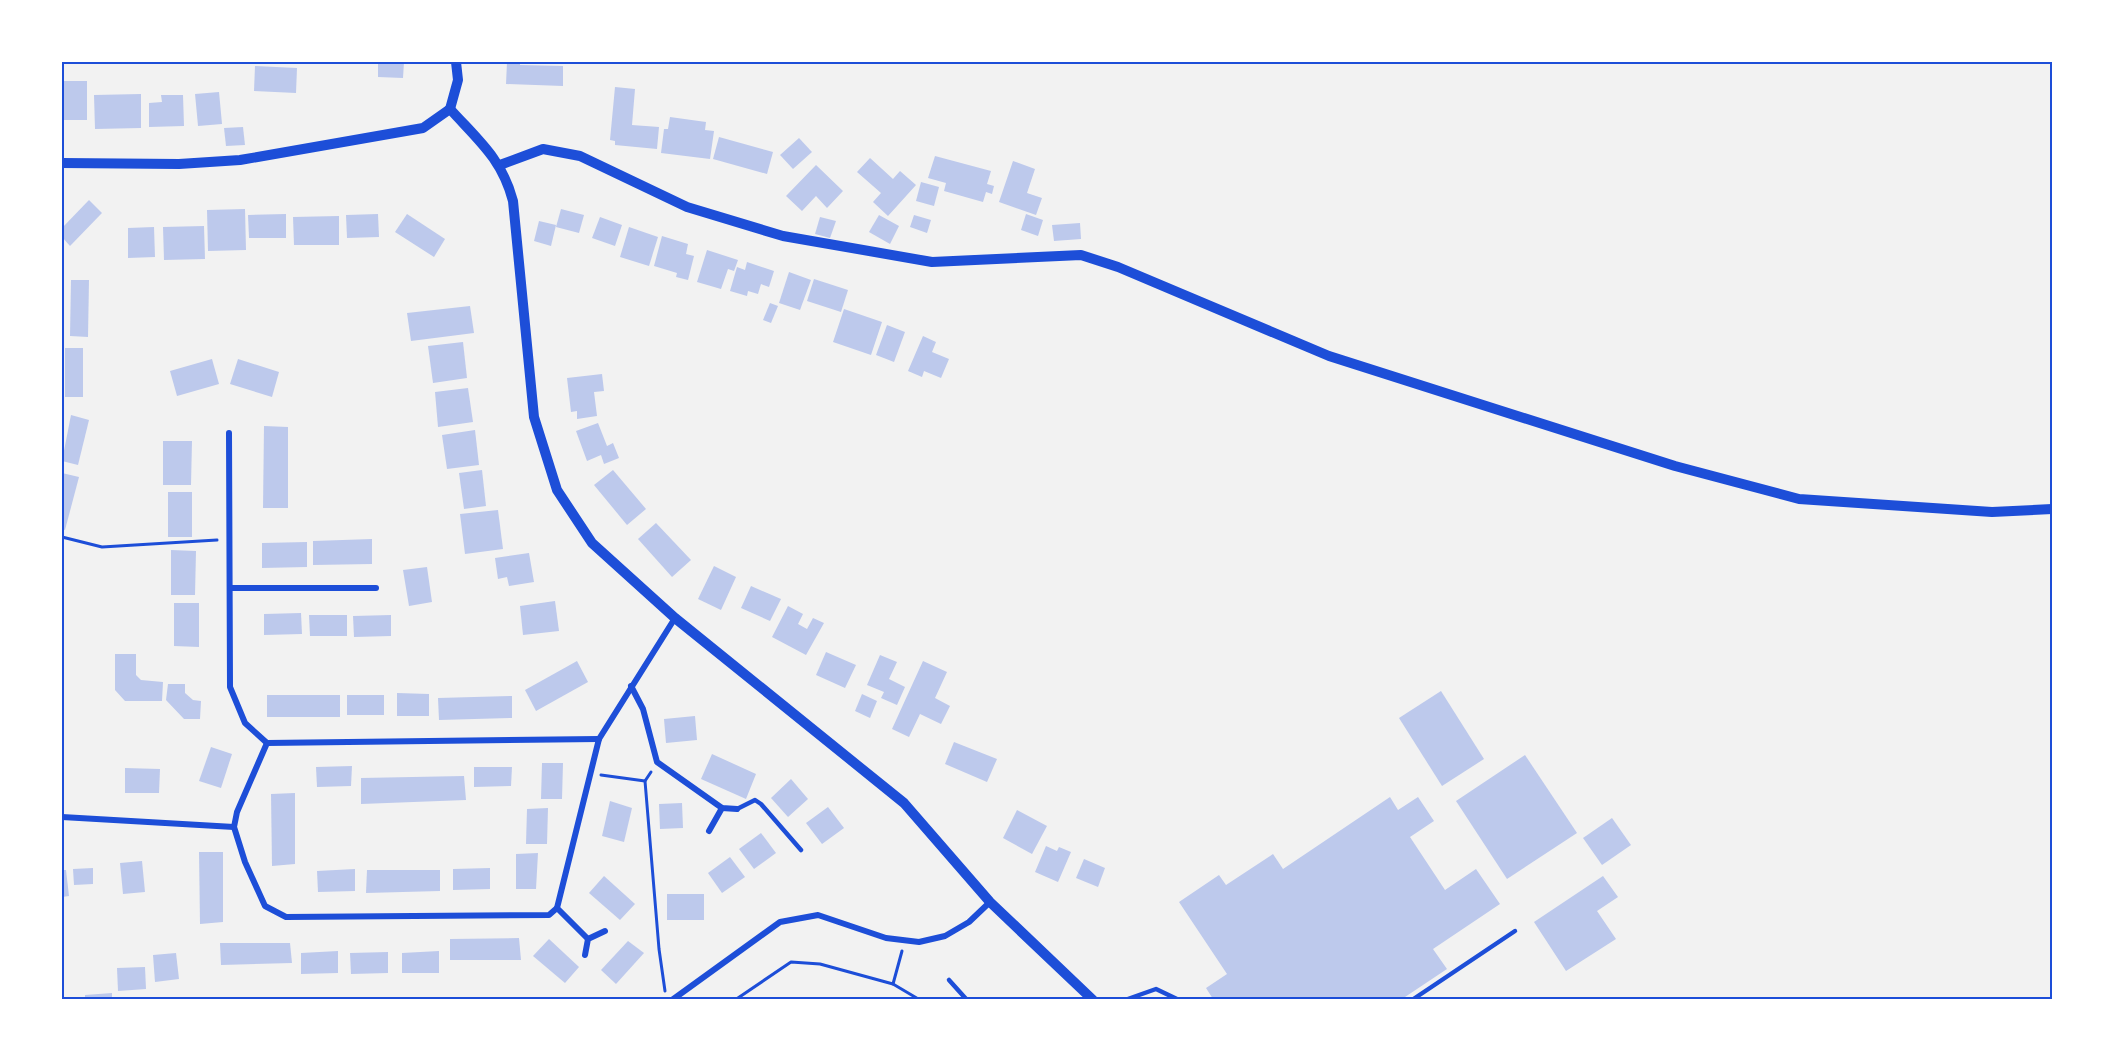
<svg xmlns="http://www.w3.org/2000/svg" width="2114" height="1061" font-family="Lato,sans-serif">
<rect width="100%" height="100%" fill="#f2f2f2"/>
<g fill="#bdc9ec">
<path d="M378,62H404L403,78L378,77Z"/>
<path d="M507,62H520V65L563,66V86L506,84Z"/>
<path d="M255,66L297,68L296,93L254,91Z"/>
<rect x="62" y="81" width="25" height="39"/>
<path d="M615,87L635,89L632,125L659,127L657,149L615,145V141L610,140Z"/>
<path d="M219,92L222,124L198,126L195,94Z"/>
<path d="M141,94V128L95,129L94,95Z"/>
<path d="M161,95H183L184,126L149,127V103L162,102Z"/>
<path d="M670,117L706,122L705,130L714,131L710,159L661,153L664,129H668Z"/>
<path d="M243,127L245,145L226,146L224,128Z"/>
<path d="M719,137L773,152L767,174L713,159Z"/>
<path d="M799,138L812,152L793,169L780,155Z"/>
<path d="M935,156L991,171L987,184L994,186L992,194L986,192L983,202L944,191L946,183L928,178Z"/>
<path d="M870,158L893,179L900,171L916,185L888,216L873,202L881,193L857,172Z"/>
<path d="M1013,161L1035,169L1027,193L1042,198L1036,215L999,202Z"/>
<path d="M816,165L843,191L827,208L816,196L802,211L786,196Z"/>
<path d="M921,182L939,187L934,206L916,201Z"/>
<path d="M89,200L102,213L70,246L62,237V228Z"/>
<path d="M245,209L246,250L208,251L207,210Z"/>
<path d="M561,209L584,215L579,233L556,227Z"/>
<path d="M286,214V238H249L248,215Z"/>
<path d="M378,214L379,237L347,238L346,215Z"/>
<path d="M407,214L445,239L434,257L395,232Z"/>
<path d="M1026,214L1043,220L1038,236L1021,230Z"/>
<path d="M879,215L899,226L890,244L869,232Z"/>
<path d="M914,215L931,220L927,233L910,227Z"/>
<path d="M339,216V245H294L293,217Z"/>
<path d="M600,217L622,225L615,246L592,238Z"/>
<path d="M820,217L836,221L830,238L815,234Z"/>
<path d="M539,221L556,225L551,246L534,241Z"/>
<path d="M1080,223L1081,239L1054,241L1052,225Z"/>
<path d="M204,226L205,259L164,260L163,227Z"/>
<path d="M154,227L155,257L128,258V228Z"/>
<path d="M629,227L658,237L649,266L620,257Z"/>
<path d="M662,236L688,244L686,254L694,256L688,280L676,277L677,273L654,266Z"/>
<path d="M707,250L738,260L734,271L728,269L721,289L697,282Z"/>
<path d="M747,262L774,271L769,287L761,284L758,294L748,291L747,296L730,291L737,267L745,270Z"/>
<path d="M789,272L811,280L800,310L779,303Z"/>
<path d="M814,279L848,290L841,312L807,301Z"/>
<path d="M71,280H89L88,337L70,336Z"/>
<path d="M770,303L778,306L771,323L763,320Z"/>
<path d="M470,306L474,333L411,341L407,313Z"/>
<path d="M844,309L882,322L871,355L833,342Z"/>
<path d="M887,325L905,332L894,362L876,355Z"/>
<path d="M923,336L936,342L932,352L949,359L941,378L924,371L922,377L908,371Z"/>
<path d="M463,342L467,378L433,383L428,346Z"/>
<rect x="65" y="348" width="18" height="49"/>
<path d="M212,359L219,384L177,396L170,371Z"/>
<path d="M238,359L279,372L272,397L230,384Z"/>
<path d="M602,374L604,391L594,392L597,416L577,419V411L571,412L567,378Z"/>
<path d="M468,388L473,422L438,427L435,392Z"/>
<path d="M71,415L89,420L78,465L62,461Z"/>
<path d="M598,423L607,446L613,443L619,458L604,464L601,455L587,461L576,431Z"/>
<path d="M264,426L288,427V508H263Z"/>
<path d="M475,430L479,465L447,469L442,435Z"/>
<path d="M163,441H192L191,485H163Z"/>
<path d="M482,470L486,506L464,509L459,473Z"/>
<path d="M613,470L646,509L627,525L594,485Z"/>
<path d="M62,473L79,477L65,530L62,529Z"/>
<rect x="168" y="492" width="24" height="45"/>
<path d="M498,510L503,549L465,554L460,514Z"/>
<path d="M656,523L691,560L672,577L638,539Z"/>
<path d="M372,539V564L313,565V541Z"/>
<path d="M307,542V567L262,568V543Z"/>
<path d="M171,550L196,551L195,595H171Z"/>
<path d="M529,553L534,582L509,586L507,577L498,579L495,558Z"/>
<path d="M714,566L736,577L721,610L698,599Z"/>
<path d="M427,567L432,602L409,606L403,570Z"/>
<path d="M751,586L781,599L770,621L741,608Z"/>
<path d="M555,601L559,631L523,635L520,606Z"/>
<path d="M174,603H199V647L174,646Z"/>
<path d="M788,606L803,614L798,624L807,629L813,618L824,623L806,655L772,637Z"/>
<path d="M301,613L302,634L264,635V614Z"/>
<path d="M309,615H347V636H310Z"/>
<path d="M391,615V636L354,637L353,616Z"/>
<path d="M826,652L856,665L845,688L816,675Z"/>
<path d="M115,654H136V675L141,680L163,682L162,701H125L115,690Z"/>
<path d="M880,655L897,662L889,679L905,687L897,705L881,698L884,692L867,685Z"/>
<path d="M577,661L588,682L536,711L525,690Z"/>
<path d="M923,661L947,672L935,698L950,706L941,724L920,714L909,737L892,729Z"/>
<path d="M168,684H185V693L193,700L201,701L200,719H184L166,700Z"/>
<path d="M1441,691L1484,759L1442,786L1399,718Z"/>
<path d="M397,693L429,694V716H397Z"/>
<path d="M862,694L877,701L870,718L855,711Z"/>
<rect x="267" y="695" width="73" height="22"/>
<rect x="347" y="695" width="37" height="20"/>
<path d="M512,696V718L439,720L438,698Z"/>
<path d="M695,716L697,740L666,743L664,719Z"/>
<path d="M954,742L997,759L987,782L945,764Z"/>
<path d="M211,747L232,754L221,788L199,781Z"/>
<path d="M712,754L756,774L746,799L701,779Z"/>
<path d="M1525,755L1577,833L1507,879L1456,801Z"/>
<path d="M542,763H563L562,799H541Z"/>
<path d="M352,766L351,786L317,787L316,767Z"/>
<path d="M474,767H512L511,786L474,787Z"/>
<path d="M125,768L160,769L159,793H125Z"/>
<path d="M464,776L466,800L361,804V778Z"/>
<path d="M791,779L808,799L788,817L771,798Z"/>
<path d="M295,793V864L272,866L271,794Z"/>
<path d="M1390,797L1398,810L1418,797L1434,821L1410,837L1445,890L1476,869L1500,904L1433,949L1447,969L1402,999H1213L1206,988L1227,974L1179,902L1219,875L1226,885L1273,854L1283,869Z"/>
<path d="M610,801L632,808L624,842L602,836Z"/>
<path d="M682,803L683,828L660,829L659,804Z"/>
<path d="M828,807L844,828L822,844L806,823Z"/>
<path d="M548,808L547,844H526L527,809Z"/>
<path d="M1017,810L1047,826L1032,854L1003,838Z"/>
<path d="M1612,818L1631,845L1602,865L1583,838Z"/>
<path d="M761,833L776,853L754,869L739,849Z"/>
<path d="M1046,846L1057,851L1059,847L1071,852L1058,882L1035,872Z"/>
<path d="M199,852H223V922L200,924Z"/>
<path d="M538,853L536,889H516V854Z"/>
<path d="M730,857L745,877L722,893L708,873Z"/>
<path d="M1084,859L1105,868L1098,887L1076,878Z"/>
<path d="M142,861L145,892L123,894L120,863Z"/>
<path d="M93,868V884L74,885L73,869Z"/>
<path d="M490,868V889L453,890V869Z"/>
<path d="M355,869V891L318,892L317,871Z"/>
<path d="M62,870H66L69,896L62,897Z"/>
<path d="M367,870H440V891L366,893Z"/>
<path d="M604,876L635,904L620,920L589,893Z"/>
<path d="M1603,876L1618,897L1597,911L1616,939L1566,971L1534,922Z"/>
<rect x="667" y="894" width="37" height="26"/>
<path d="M519,938L521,960H450V939Z"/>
<path d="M549,939L579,967L565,983L533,956Z"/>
<path d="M628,941L644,953L616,984L601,970Z"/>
<path d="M220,943H290L292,963L221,965Z"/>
<path d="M338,951V973L301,974V953Z"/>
<path d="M439,951V973H402V953Z"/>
<path d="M388,952V973L351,974L350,953Z"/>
<path d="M176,953L179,979L155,982L153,955Z"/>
<path d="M145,967L146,989L118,991L117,968Z"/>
<path d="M112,993V999H85V995Z"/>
</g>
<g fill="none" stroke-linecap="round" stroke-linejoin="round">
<g stroke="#1d4ed8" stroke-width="3">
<path d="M62,537L102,547L217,540"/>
<path d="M601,775L645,781L651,772"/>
<path d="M645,781L659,949L665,991"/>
<path d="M893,984L902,951"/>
<path d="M735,1000L791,962L820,964L893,984L920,1000"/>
</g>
<g stroke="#1d4ed8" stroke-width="4.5">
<path d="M737,809L755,800L761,804L801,850"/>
<path d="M949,980L967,1000"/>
<path d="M1125,1000L1156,989L1179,1000"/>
<path d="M1412,1000L1515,931"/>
</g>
<g stroke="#1d4ed8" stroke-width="6">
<path d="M229,433L230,687L245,723L267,743"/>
<path d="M231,588H376"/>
<path d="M631,686L643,709L657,762L722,808L737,809"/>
<path d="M267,743L237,812L234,827L245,862L265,906L286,917L549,915L557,908"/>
<path d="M267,743L599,739"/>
<path d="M62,817L234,827"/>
<path d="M709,831L722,808"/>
<path d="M588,939L557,908L599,739L675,618"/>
<path d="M585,955L588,939L605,931"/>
<path d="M672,1000L780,922L818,915L886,938L919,942L945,936L969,922L990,902"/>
</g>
<g stroke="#1d4ed8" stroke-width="10">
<path d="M450,109C479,141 502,159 513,201L534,417L557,490L592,543L675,618L904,803L990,902L1093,1000"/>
<path d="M450,109L458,80L456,62"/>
<path d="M62,163L179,164L240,160L423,128L450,109"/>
<path d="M500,165L543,149L580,156L687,207L783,236L932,262L1081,255L1118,267L1329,356L1675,466L1799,499L1992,512L2052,509"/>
</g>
</g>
<rect width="2114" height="1061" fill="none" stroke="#ffffff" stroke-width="126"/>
<rect x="63" y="63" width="1988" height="935" fill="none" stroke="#1d4ed8" stroke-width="2"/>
</svg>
